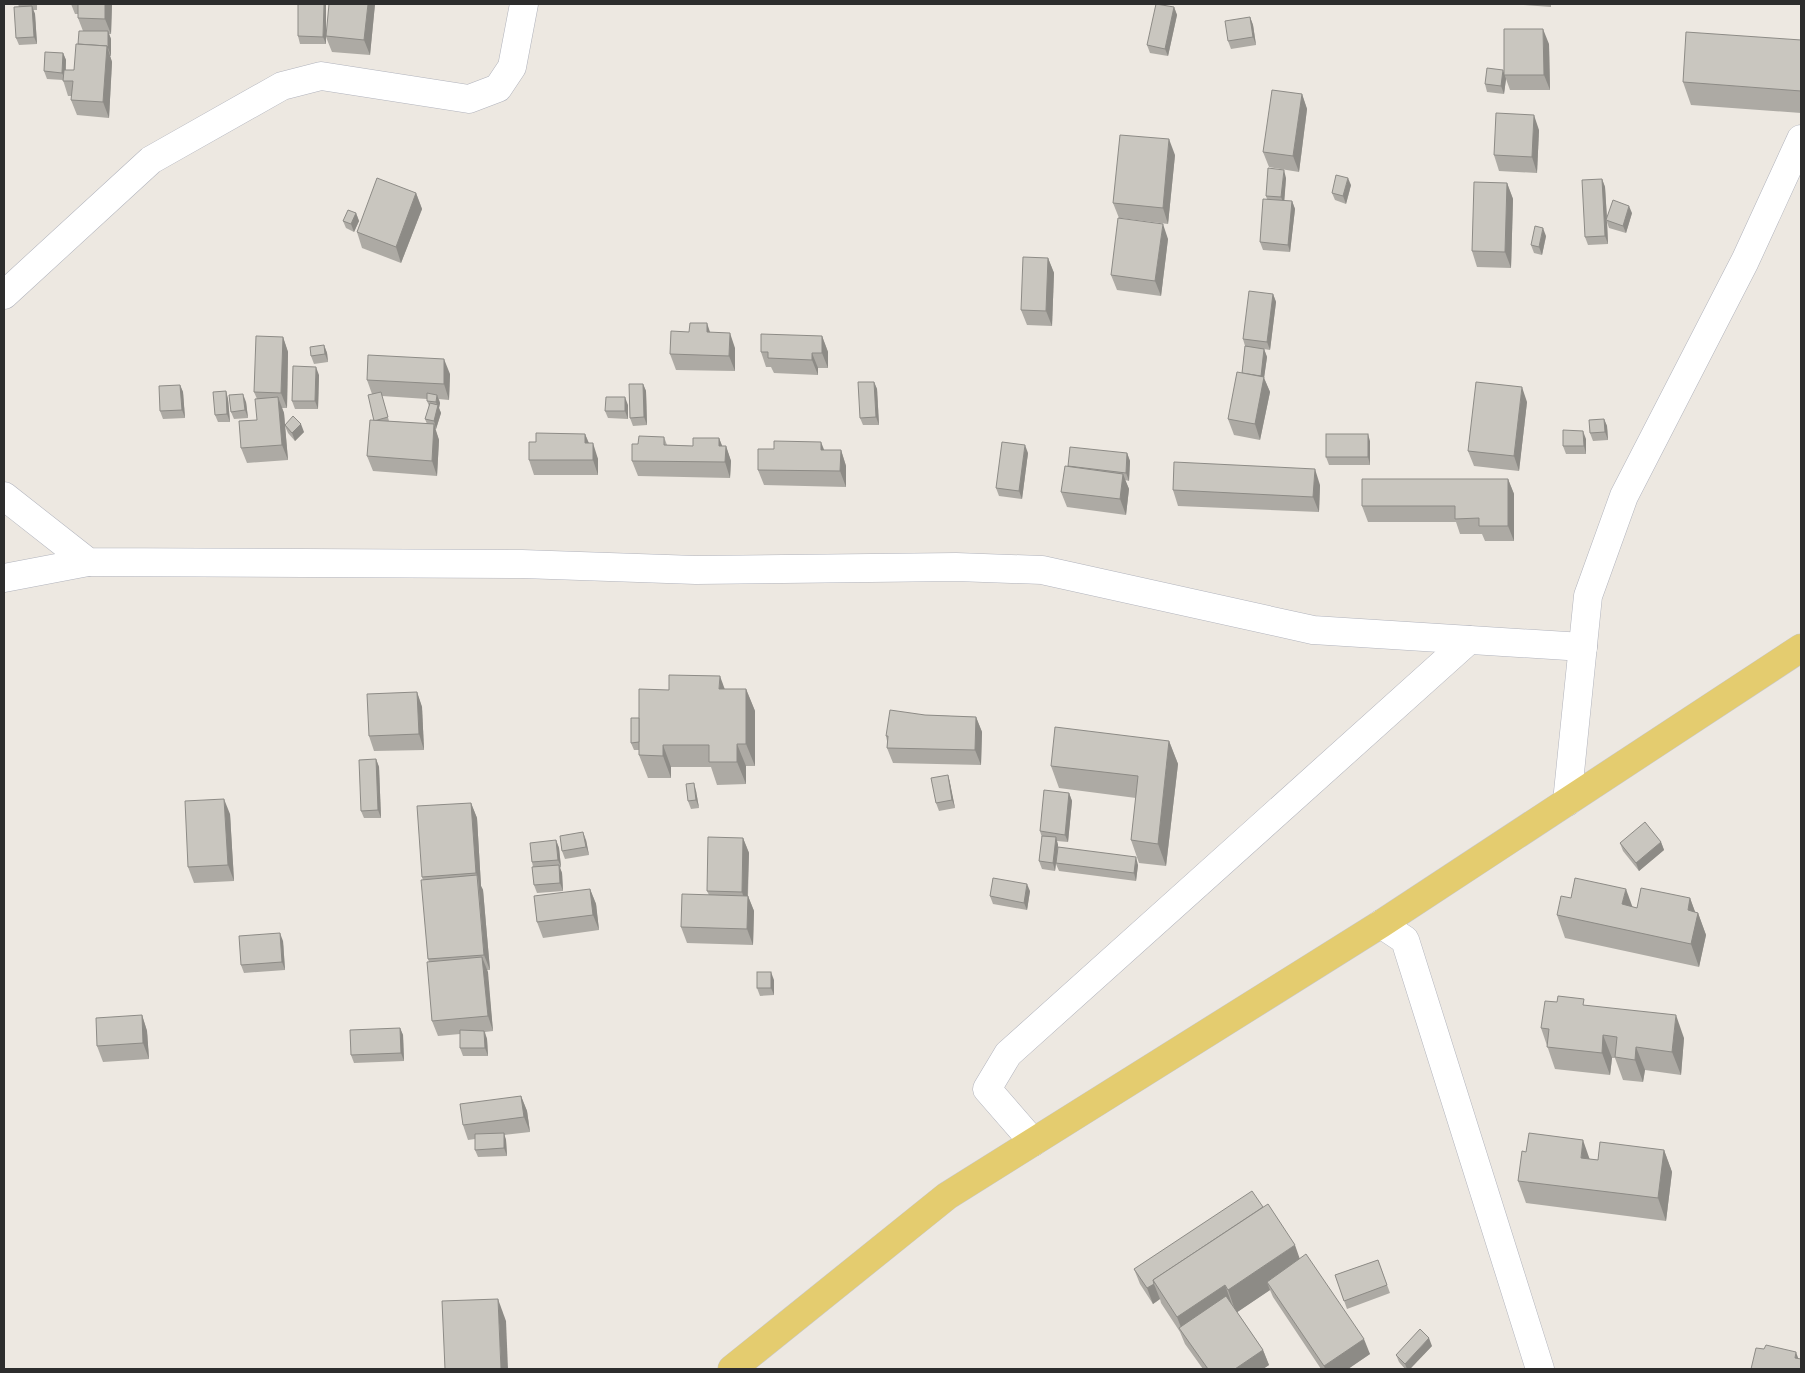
<svg xmlns="http://www.w3.org/2000/svg" width="1805" height="1373" font-family="'IBM Plex Sans',sans-serif">
<rect width="100%" height="100%" fill="#ede8e1"/>
<g fill="none" stroke-linecap="round" stroke-linejoin="round">
<defs>
<g id="street">
<path d="M4,295L151,160L282,86L321,76L469,99L498,88L512,67L524,4"/>
<path d="M4,496L88,562L522,564L696,570L956,567L1042,570L1313,630L1583,647"/>
<path d="M4,578L88,562"/>
<path d="M1567,802L1588,596L1624,496L1745,261L1801,139"/>
<path d="M1381,924L1405,940L1540,1369"/>
<path d="M1033,1142L987,1089L1008,1054L1469,640"/>
</g>
<path id="primary" d="M732,1369L947,1196L1381,924L1801,648"/>
</defs>
<use href="#street" stroke="#b1b3bc" stroke-width="29"/>
<use href="#primary" stroke="#c8c8c8" stroke-width="29"/>
<use href="#street" stroke="#fff" stroke-width="28"/>
<use href="#primary" stroke="#e4cc6f" stroke-width="28"/>
</g>
<g fill="#adaaa4" fill-rule="evenodd">
<path d="M18,4H37V10H33L35,14L37,44L19,45L16,38L19,7Z"/>
<path d="M71,4H112L111,34H109L111,39V56H110L112,62L109,118L77,115L71,100L72,96H68L63,80L47,79L44,71L63,53L66,60V70H74L78,44L83,31L78,18V14H75Z"/>
<path d="M375,4L370,55L332,52L326,37V44H300L298,36L326,34Z"/>
<path d="M1524,4H1551V7L1524,5Z"/>
<path d="M1174,7L1177,15L1168,56L1150,53L1147,45Z"/>
<path d="M1250,17L1253,25L1256,45L1231,49L1228,41Z"/>
<path d="M1801,40V113L1691,105L1683,82Z"/>
<path d="M1549,44L1550,90H1510L1506,79L1504,94L1487,92L1485,84Z"/>
<path d="M1302,94L1307,109L1299,172L1269,167L1263,152Z"/>
<path d="M1539,130L1537,173L1499,171L1494,155Z"/>
<path d="M1175,155L1168,224L1120,218L1168,239L1161,296L1117,290L1111,275L1119,218L1113,203Z"/>
<path d="M1286,178L1284,201H1292L1295,209L1290,252L1263,250L1260,242L1267,199L1266,196Z"/>
<path d="M1602,179L1605,187L1607,218L1632,213L1626,233L1609,228L1607,222L1608,244L1588,245L1585,237Z"/>
<path d="M1507,183L1513,199L1511,268L1477,267L1472,251Z"/>
<path d="M1351,185L1346,204L1335,200L1332,193Z"/>
<path d="M416,193L422,209L401,263L362,248L357,232Z"/>
<path d="M356,213L359,221L354,232L346,228L343,221Z"/>
<path d="M1546,236L1542,255L1534,253L1531,245Z"/>
<path d="M1048,258L1054,273L1052,326L1027,325L1021,310Z"/>
<path d="M1273,294L1276,302L1270,350L1264,349L1267,357L1264,378L1270,392L1260,440L1234,435L1228,419L1242,373L1245,346L1243,339Z"/>
<path d="M822,336L828,352V368H818V375L774,373L771,367H766L761,352Z"/>
<path d="M283,337L288,352L287,408H282L284,413L285,425L304,432L295,441L288,433L285,426L288,460L247,463L241,448L257,420V399L254,392Z"/>
<path d="M324,345L327,353L328,362L314,364L311,356Z"/>
<path d="M735,348V371L676,370L670,354Z"/>
<path d="M450,374L449,400L439,399L440,403L439,408L441,413L436,429H435L439,440L437,476L373,471L367,456L374,420L372,394L367,380ZM382,396L427,399V401L429,406L425,419L427,424L389,421Z"/>
<path d="M319,375L318,409H295L292,401Z"/>
<path d="M874,382L877,389L879,425H863L860,418Z"/>
<path d="M643,384L646,391L647,425L633,426L630,418Z"/>
<path d="M180,385L183,392L185,418L163,419L160,411Z"/>
<path d="M226,391L228,399L230,422H218L215,415Z"/>
<path d="M246,402L248,418L234,419L231,412Z"/>
<path d="M1527,402L1519,471L1474,466L1468,451Z"/>
<path d="M628,405V419L608,418L605,411Z"/>
<path d="M1604,419L1607,426L1608,440L1593,441L1590,433Z"/>
<path d="M585,434L589,443L598,459V475H534L529,460L536,442Z"/>
<path d="M664,437L667,445L693,446L719,438L722,446H726L731,461L730,478L638,476L632,461L638,444Z"/>
<path d="M1586,439V454H1566L1563,446Z"/>
<path d="M1370,441V465H1329L1326,457Z"/>
<path d="M824,450H841L846,466V487L764,485L758,470Z"/>
<path d="M1028,453L1022,499L999,496L996,488Z"/>
<path d="M1127,453L1130,461L1129,481L1125,480L1129,489L1126,515L1067,507L1061,492L1068,466Z"/>
<path d="M1508,479L1514,494V541H1485L1482,534H1460L1456,522H1368L1362,506Z"/>
<path d="M1320,485L1319,512L1178,506L1173,490Z"/>
<path d="M724,689H746L755,711V766H746V784L717,785L711,767H671V778H648L639,755V750H634L631,743L639,718L669,690Z"/>
<path d="M417,692L422,707L424,750L374,751L369,736Z"/>
<path d="M925,715L976,717L982,732L981,765L893,763L887,748V741L886,736Z"/>
<path d="M1169,741L1178,764L1166,866L1139,863L1131,840L1136,798L1059,788L1051,766Z"/>
<path d="M376,759L379,767L381,818H364L361,811Z"/>
<path d="M948,775L950,783L955,808L939,811L936,803Z"/>
<path d="M696,791L699,808L691,809L688,801Z"/>
<path d="M1069,793L1072,801L1068,842L1057,841L1058,845V847L1138,865L1136,881L1059,871L1056,864L1055,871L1042,869L1039,861L1042,838L1040,831Z"/>
<path d="M471,803L477,818L481,886L483,890L490,970H487L493,1031L485,1032L487,1039L488,1056H463L460,1048V1034L438,1036L432,1021L429,962L428,959L423,880L422,877Z"/>
<path d="M230,814L234,881L194,883L188,867Z"/>
<path d="M743,838L749,853L748,896L754,911L753,945L687,943L681,927L709,895L707,891Z"/>
<path d="M556,840L559,848L561,867L560,868L562,873L563,891L537,893L534,885L533,867L532,862Z"/>
<path d="M586,840L589,855L565,859L562,851Z"/>
<path d="M1661,842L1664,850L1639,871L1623,851L1620,843Z"/>
<path d="M590,889L596,904L599,930L543,938L537,922Z"/>
<path d="M1030,891L1027,910L993,904L990,896Z"/>
<path d="M1571,898L1637,908L1690,898L1695,912L1698,913L1706,935L1699,967L1565,938L1557,915Z"/>
<path d="M283,941L285,970L244,973L241,965Z"/>
<path d="M774,980V995L760,996L757,988Z"/>
<path d="M1587,1005L1684,1038L1681,1075L1645,1070L1643,1082L1623,1080L1615,1058H1612L1610,1075L1555,1069L1541,1028Z"/>
<path d="M142,1015L147,1031L149,1059L103,1062L97,1046Z"/>
<path d="M400,1028L403,1035L404,1061L354,1063L351,1055Z"/>
<path d="M521,1096L527,1111L530,1132L504,1135L506,1140L507,1156L478,1157L475,1150V1139L468,1140L463,1125Z"/>
<path d="M1664,1150L1672,1172L1666,1221L1526,1203L1518,1181L1590,1159L1598,1160Z"/>
<path d="M1300,1259L1370,1354L1348,1369H1321L1273,1297L1270,1290L1237,1312L1263,1350L1269,1365L1263,1369H1203L1185,1344L1180,1332L1161,1303L1160,1299L1153,1304L1140,1284L1134,1269Z"/>
<path d="M1378,1260L1390,1293L1347,1309L1335,1275Z"/>
<path d="M1432,1346L1410,1369H1405L1399,1362L1396,1355Z"/>
</g>
<g fill="#8d8b86">
<path d="M105,4H112L111,34L105,19Z"/>
<path d="M324,4H326V44L323,37Z"/>
<path d="M368,4H375L370,55L364,40Z"/>
<path d="M32,6L35,14L37,44L34,37Z"/>
<path d="M1174,7L1177,15L1168,56L1165,49Z"/>
<path d="M1250,17L1253,25L1256,45L1253,37Z"/>
<path d="M1543,29L1549,44L1550,90L1544,75Z"/>
<path d="M108,31L111,39V56L108,48Z"/>
<path d="M107,46L112,62L109,118L103,102Z"/>
<path d="M63,53L66,60L65,80L62,73Z"/>
<path d="M1503,70L1506,79L1504,94L1501,86Z"/>
<path d="M1302,94L1307,109L1299,172L1293,156Z"/>
<path d="M1534,115L1539,130L1537,173L1532,157Z"/>
<path d="M1169,139L1175,155L1168,224L1163,208Z"/>
<path d="M1284,170L1286,178L1284,205L1281,197Z"/>
<path d="M1348,178L1351,185L1346,204L1343,196Z"/>
<path d="M1602,179L1605,187L1607,220H1606L1607,222L1608,244L1605,236Z"/>
<path d="M1507,183L1513,199L1511,268L1505,252Z"/>
<path d="M416,193L422,209L401,263L396,247Z"/>
<path d="M1292,201L1295,209L1290,252L1288,245Z"/>
<path d="M1629,206L1632,213L1626,233L1623,226Z"/>
<path d="M356,213L359,221L354,232L351,224Z"/>
<path d="M1163,224L1168,239L1161,296L1155,281Z"/>
<path d="M1543,228L1546,236L1542,255L1539,247Z"/>
<path d="M1048,258L1054,273L1052,326L1046,311Z"/>
<path d="M1273,294L1276,302L1270,350L1267,342Z"/>
<path d="M707,323L712,338L707,332Z"/>
<path d="M730,333L735,348V371L729,356Z"/>
<path d="M822,336L828,352V368L822,353Z"/>
<path d="M283,337L288,352L287,408L281,393Z"/>
<path d="M324,345L327,353L328,362L325,354Z"/>
<path d="M1264,349L1267,357L1264,378L1270,392L1260,440L1255,424Z"/>
<path d="M812,353L818,368V375L812,360Z"/>
<path d="M444,359L450,374L449,400L444,384Z"/>
<path d="M316,367L319,375L318,409L315,401Z"/>
<path d="M874,382L877,389L879,425L876,417Z"/>
<path d="M643,384L646,391L647,425L644,417Z"/>
<path d="M180,385L183,392L185,418L182,410Z"/>
<path d="M1522,387L1527,402L1519,471L1514,456Z"/>
<path d="M226,391L228,399L230,422L227,414Z"/>
<path d="M243,394L246,402L248,418L245,410Z"/>
<path d="M437,395L440,403L439,408L441,413L436,429L434,421L437,406L436,402Z"/>
<path d="M278,397L284,413L288,460L282,445Z"/>
<path d="M625,397L628,405V419L625,411Z"/>
<path d="M1604,419L1607,426L1608,440L1605,432Z"/>
<path d="M301,424L304,432L295,441L292,433Z"/>
<path d="M434,424L439,440L437,476L432,461Z"/>
<path d="M1583,431L1586,439V454L1584,446Z"/>
<path d="M585,434L591,449L585,443Z"/>
<path d="M1368,434L1370,441V465L1368,457Z"/>
<path d="M719,438L725,453L719,446Z"/>
<path d="M821,442L827,457L821,450Z"/>
<path d="M593,443L598,459V475L593,460Z"/>
<path d="M1025,445L1028,453L1022,499L1019,491Z"/>
<path d="M726,446L731,461L730,478L725,462Z"/>
<path d="M841,450L846,466V487L840,471Z"/>
<path d="M1127,453L1130,461L1129,481L1126,473Z"/>
<path d="M1315,469L1320,485L1319,512L1313,497Z"/>
<path d="M1123,474L1129,489L1126,515L1120,499Z"/>
<path d="M1508,479L1514,494V541L1508,526Z"/>
<path d="M720,676L728,698L719,689Z"/>
<path d="M746,689L755,711V766L746,744Z"/>
<path d="M417,692L422,707L424,750L419,734Z"/>
<path d="M976,717L982,732L981,765L975,750Z"/>
<path d="M1169,741L1178,764L1166,866L1158,844Z"/>
<path d="M737,744L746,766V784L737,762Z"/>
<path d="M663,745L671,767V778L663,756Z"/>
<path d="M376,759L379,767L381,818L378,810Z"/>
<path d="M948,775L950,783L955,808L952,800Z"/>
<path d="M694,783L696,791L699,808L696,800Z"/>
<path d="M1069,793L1072,801L1068,842L1065,835Z"/>
<path d="M224,799L230,814L234,881L228,865Z"/>
<path d="M471,803L477,818L481,886L483,890L490,970L484,955L478,877L476,873Z"/>
<path d="M583,832L586,840L589,855L586,847Z"/>
<path d="M1056,837L1058,845L1055,871L1053,863Z"/>
<path d="M743,838L749,853L747,908L742,892Z"/>
<path d="M556,840L559,848L561,867L558,860Z"/>
<path d="M1661,842L1664,850L1639,871L1636,863Z"/>
<path d="M1136,857L1138,865L1136,881L1134,873Z"/>
<path d="M559,865L562,873L563,891L560,883Z"/>
<path d="M1027,884L1030,891L1027,910L1024,903Z"/>
<path d="M590,889L596,904L599,930L593,915Z"/>
<path d="M1626,889L1634,911L1622,904Z"/>
<path d="M748,896L754,911L753,945L747,929Z"/>
<path d="M1690,898L1697,917L1698,913L1706,935L1699,967L1691,944L1688,910Z"/>
<path d="M280,933L283,941L285,970L282,962Z"/>
<path d="M482,957L488,972L493,1031L488,1016Z"/>
<path d="M771,972L774,980V995L771,988Z"/>
<path d="M142,1015L147,1031L149,1059L143,1043Z"/>
<path d="M1676,1015L1684,1038L1681,1075L1672,1052Z"/>
<path d="M400,1028L403,1035L404,1061L401,1053Z"/>
<path d="M484,1031L487,1039L488,1056L485,1048Z"/>
<path d="M1603,1035L1612,1058L1610,1075L1602,1053Z"/>
<path d="M1636,1047L1645,1070L1643,1082L1635,1060Z"/>
<path d="M521,1096L527,1111L530,1132L524,1117Z"/>
<path d="M504,1133L506,1140L507,1156L504,1148Z"/>
<path d="M1583,1140L1591,1163L1581,1158Z"/>
<path d="M1664,1150L1672,1172L1666,1221L1658,1198Z"/>
<path d="M1295,1245L1303,1268L1267,1282L1270,1290L1236,1313L1228,1290Z"/>
<path d="M1154,1284L1160,1299L1153,1304L1147,1288Z"/>
<path d="M1225,1285L1233,1307L1184,1335L1177,1317Z"/>
<path d="M498,1299L506,1321L508,1369H501Z"/>
<path d="M1429,1338L1432,1346L1410,1369H1407L1405,1364Z"/>
<path d="M1364,1339L1370,1354L1348,1369H1325L1324,1366Z"/>
<path d="M1263,1350L1269,1365L1263,1369H1235Z"/>
<path d="M1796,1352L1801,1366L1795,1358Z"/>
</g>
<g fill="#c9c6bf" stroke="#8d8b86">
<path d="M78,4H105V19L78,18Z"/>
<path d="M298,4H324L323,37L298,36Z"/>
<path d="M329,4H368L364,40L326,36Z"/>
<path d="M1156,4L1174,7L1165,49L1147,45Z"/>
<path d="M32,6L34,37L16,38L14,7Z"/>
<path d="M1250,17L1253,37L1228,41L1225,21Z"/>
<path d="M1504,29H1543L1544,75H1504Z"/>
<path d="M79,31H108V48L107,46L78,44Z"/>
<path d="M1686,32L1801,40V91L1683,82Z"/>
<path d="M76,44L107,46L103,102L71,100L73,81H63L64,70H74Z"/>
<path d="M45,52L63,53L62,73L44,71Z"/>
<path d="M1487,68L1503,70L1501,86L1485,84Z"/>
<path d="M1272,90L1302,94L1293,156L1263,152Z"/>
<path d="M1496,113L1534,115L1532,157L1494,155Z"/>
<path d="M1120,135L1169,139L1163,208L1113,203Z"/>
<path d="M1268,168L1284,170L1281,197L1266,196Z"/>
<path d="M1336,175L1348,178L1343,196L1332,193Z"/>
<path d="M377,178L416,193L396,247L357,232Z"/>
<path d="M1602,179L1605,236L1585,237L1582,180Z"/>
<path d="M1474,182L1507,183L1505,252L1472,251Z"/>
<path d="M1263,199L1292,201L1288,245L1260,242Z"/>
<path d="M1613,200L1629,206L1623,226L1606,220Z"/>
<path d="M348,210L356,213L351,224L343,221Z"/>
<path d="M1118,218L1163,224L1155,281L1111,275Z"/>
<path d="M1535,226L1543,228L1539,247L1531,245Z"/>
<path d="M1023,257L1048,258L1046,311L1021,310Z"/>
<path d="M1249,291L1273,294L1267,342L1243,339Z"/>
<path d="M690,323H707V332L730,333L729,356L670,354L671,331L689,332Z"/>
<path d="M761,334L822,336V353H812V360L768,358V352H761Z"/>
<path d="M256,336L283,337L281,393L254,392Z"/>
<path d="M324,345L325,354L311,356L310,347Z"/>
<path d="M1245,346L1264,349L1261,376L1242,373Z"/>
<path d="M368,355L444,359V384L367,380Z"/>
<path d="M293,366L316,367L315,401H292Z"/>
<path d="M1237,372L1264,377L1255,424L1228,419Z"/>
<path d="M858,382H874L876,417L860,418Z"/>
<path d="M1476,382L1522,387L1514,456L1468,451Z"/>
<path d="M629,384H643L644,417L630,418Z"/>
<path d="M180,385L182,410L160,411L159,386Z"/>
<path d="M226,391L227,414L215,415L213,392Z"/>
<path d="M381,392L388,417L374,421L368,395Z"/>
<path d="M427,393L437,395L436,402L427,401Z"/>
<path d="M243,394L245,410L231,412L229,395Z"/>
<path d="M278,397L282,445L241,448L239,421L257,420L255,399Z"/>
<path d="M606,397H625V411H605Z"/>
<path d="M430,403L438,405L434,421L425,419Z"/>
<path d="M293,416L301,424L292,433L285,425Z"/>
<path d="M1604,419L1605,432L1590,433L1589,420Z"/>
<path d="M370,420L434,424L432,461L367,456Z"/>
<path d="M1563,430L1583,431L1584,446H1563Z"/>
<path d="M536,433L585,434V443H593V460H529V442H536Z"/>
<rect x="1326" y="434" width="42" height="23"/>
<path d="M639,436L664,437V445L693,446V438H719V446H726L725,462L632,461V444H638Z"/>
<path d="M774,441L821,442V450H841L840,471L758,470V449H774Z"/>
<path d="M1002,442L1025,445L1019,491L996,488Z"/>
<path d="M1070,447L1127,453L1126,473L1068,466Z"/>
<path d="M1174,462L1315,469L1313,497L1173,490Z"/>
<path d="M1065,466L1123,474L1120,499L1061,492Z"/>
<path d="M1362,479H1508V526H1479V518L1455,519V506H1362Z"/>
<path d="M669,675L720,676L719,689H746V744H737V762H709V745H663V756L639,755V689L669,690Z"/>
<path d="M417,692L419,734L369,736L367,694Z"/>
<path d="M890,710L925,715L976,717L975,750L887,748L888,736H886Z"/>
<path d="M631,718H639V742L631,743Z"/>
<path d="M1055,727L1169,741L1158,844L1131,840L1138,776L1051,766Z"/>
<path d="M376,759L378,810L361,811L359,760Z"/>
<path d="M948,775L952,800L936,803L931,778Z"/>
<path d="M694,783L696,800L688,801L686,784Z"/>
<path d="M1044,790L1069,793L1065,835L1040,831Z"/>
<path d="M224,799L228,865L188,867L185,801Z"/>
<path d="M471,803L476,873L422,877L417,806Z"/>
<path d="M1645,822L1661,842L1636,863L1620,843Z"/>
<path d="M583,832L586,847L562,851L560,836Z"/>
<path d="M1042,836L1056,837L1053,863L1039,861Z"/>
<path d="M708,837L743,838L742,892L707,891Z"/>
<path d="M556,840L558,860L532,862L530,843Z"/>
<path d="M1058,847L1136,857L1134,873L1056,863Z"/>
<path d="M559,865L560,883L534,885L532,867Z"/>
<path d="M477,875L484,955L428,959L421,880Z"/>
<path d="M993,878L1027,884L1024,903L990,896Z"/>
<path d="M1575,878L1626,889L1622,904L1637,908L1641,888L1690,898L1688,910L1698,913L1691,944L1557,915L1561,896L1571,898Z"/>
<path d="M590,889L593,915L537,922L534,896Z"/>
<path d="M682,894L748,896L747,929L681,927Z"/>
<path d="M280,933L282,962L241,965L239,936Z"/>
<path d="M482,957L488,1016L432,1021L427,962Z"/>
<rect x="757" y="972" width="14" height="16"/>
<path d="M1558,996L1584,999L1583,1005L1676,1015L1672,1052L1636,1047L1635,1060L1615,1057L1617,1037L1603,1035L1602,1053L1547,1047L1549,1029L1541,1028L1545,1001L1557,1002Z"/>
<path d="M142,1015L143,1043L97,1046L96,1018Z"/>
<path d="M400,1028L401,1053L351,1055L350,1030Z"/>
<path d="M460,1030L484,1031L485,1048H460Z"/>
<path d="M521,1096L524,1117L463,1125L460,1104Z"/>
<path d="M504,1133V1148L475,1150V1134Z"/>
<path d="M1529,1133L1583,1140L1581,1158L1598,1160L1600,1142L1664,1150L1658,1198L1518,1181L1522,1151L1526,1152Z"/>
<path d="M1252,1191L1263,1207L1153,1280L1154,1284L1147,1288L1134,1269Z"/>
<path d="M1268,1204L1295,1245L1228,1290L1225,1285L1177,1317L1153,1280Z"/>
<path d="M1306,1254L1364,1339L1324,1366L1267,1282Z"/>
<path d="M1378,1260L1387,1285L1344,1301L1335,1275Z"/>
<path d="M1226,1296L1263,1350L1235,1369H1208L1179,1328Z"/>
<path d="M498,1299L501,1369H445L442,1301Z"/>
<path d="M1420,1329L1429,1338L1405,1364L1396,1355Z"/>
<path d="M1766,1345L1796,1352L1795,1358L1801,1359V1369H1751L1756,1348L1764,1349Z"/>
</g>
<rect width="1805" height="1373" fill="none" stroke="#2d2d2d" stroke-width="10"/>
</svg>
